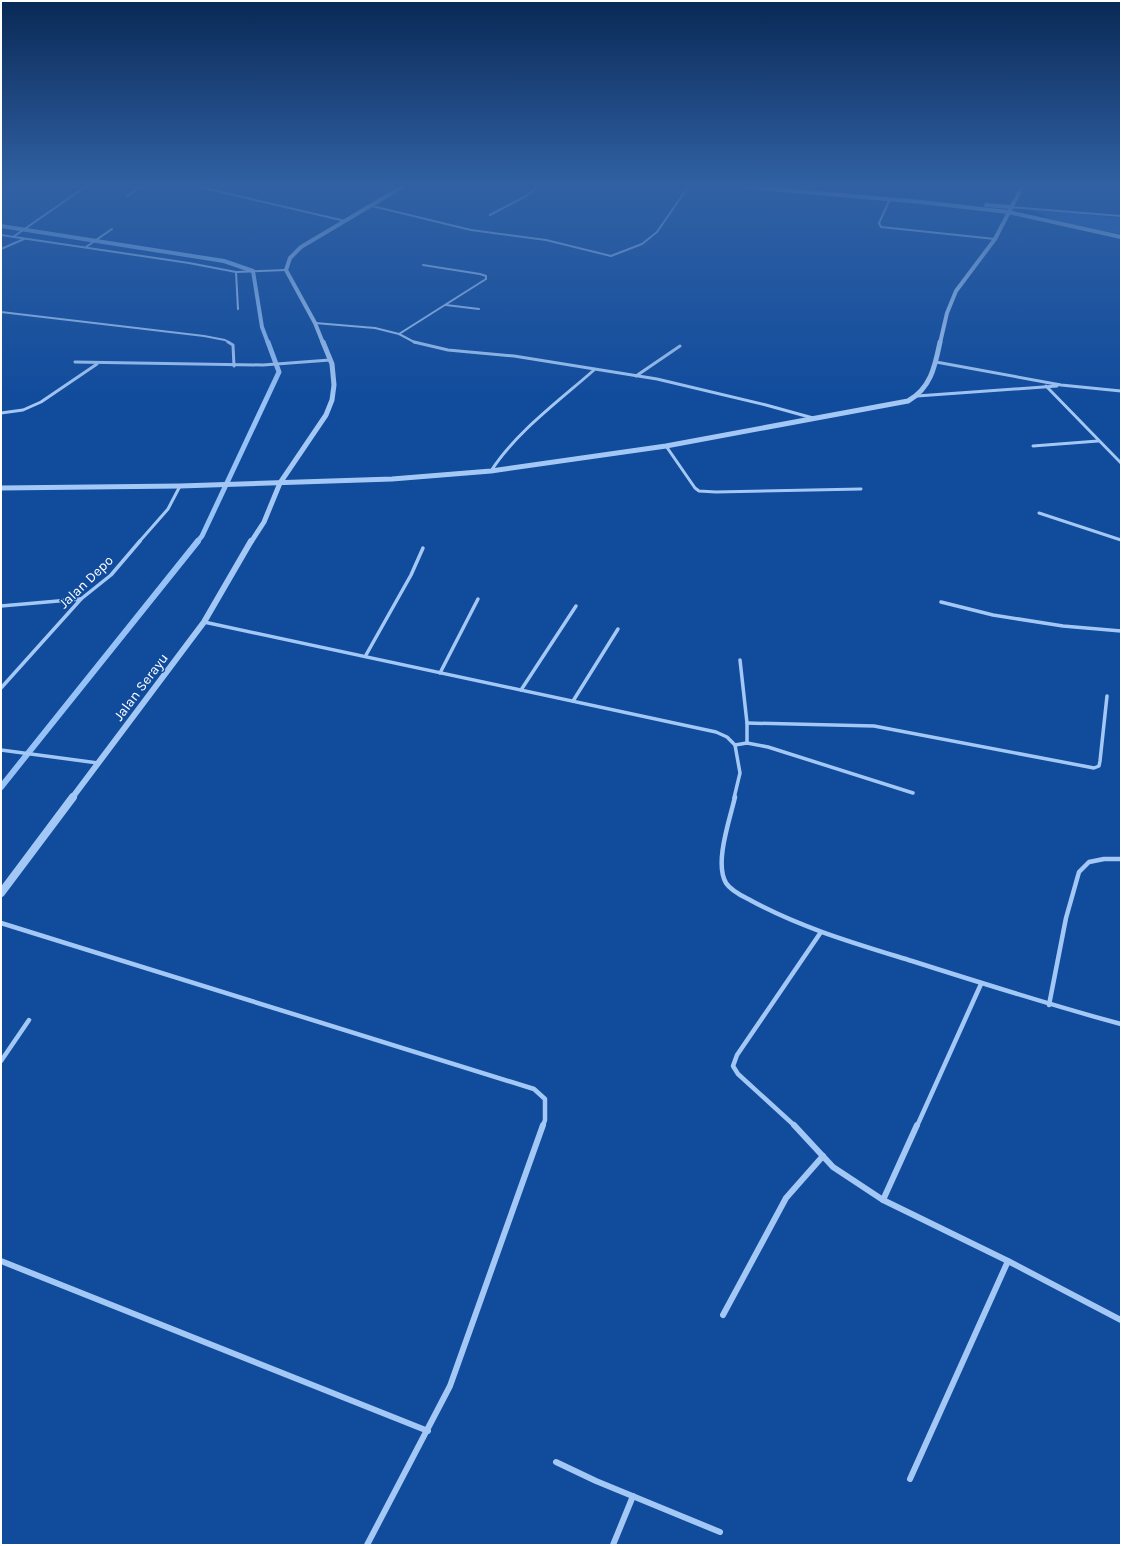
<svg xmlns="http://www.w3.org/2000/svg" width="1122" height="1546" font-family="Karla,sans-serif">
<rect width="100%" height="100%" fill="#104b9c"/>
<path fill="#2265bb" d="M1031,209L1121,218V234C1093,228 1055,224 1031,209Z"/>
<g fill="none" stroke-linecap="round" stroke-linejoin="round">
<path stroke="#96c2f8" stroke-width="4" d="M1,226L224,261L253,271L262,327L268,343"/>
<path stroke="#96c2f8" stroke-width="5" d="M197,542L202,536L279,372L268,342"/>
<path stroke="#96c2f8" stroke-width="6" d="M1,787L198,541"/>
<g stroke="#a4c8f5" stroke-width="2">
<path d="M200,187L345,221"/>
<path d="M127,196L140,187"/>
<path d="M890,199L879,223L881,227L995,239"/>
<path d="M372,206L471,230L546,240L611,256L642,244L657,232L688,187"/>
<path d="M1010,207L1121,216"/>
<path d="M490,215L526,196L538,187"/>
<path d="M1,235L189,263L236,272L286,270"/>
<path d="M13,237L85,187"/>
<path d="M86,247L112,229"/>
<path d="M1,249L24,239"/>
<path d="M236,272L238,309"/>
<path d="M446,305L479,309"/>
<path d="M1,312L204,336L225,340L230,343"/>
<path d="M315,323L375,328L399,334L416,343"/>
<path d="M399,334L486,279V276L480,274L423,265"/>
</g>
<g stroke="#a4c8f5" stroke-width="3">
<path d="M228,342L233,345L234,366"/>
<path d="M414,342L448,350L514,356L657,379L766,405L813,418"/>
<path d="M75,362L263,365L330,360"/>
<path d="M936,362L1061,385L1121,391"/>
<path d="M636,376L680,346"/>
<path d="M1046,386L1121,463"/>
<path d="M917,396L1057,386"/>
<path d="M1,413L23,410L41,402L97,364"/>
<path d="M666,446L695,488L699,491L716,492L861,489"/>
<path d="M1033,446L1098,441"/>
<path d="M491,471C515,433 560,400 594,370"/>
<path d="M1039,513L1121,540"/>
<path d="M139,542L168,509L180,486"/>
</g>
<g stroke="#a4c8f5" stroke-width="3.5">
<path d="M941,602L993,615L1063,626L1121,631"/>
<path d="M1,606L81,599"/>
<path d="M204,622L716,732L727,737L735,745L740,773L734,798"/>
<path d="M366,655L411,575L423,548"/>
<path d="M740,660L747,723V743"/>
<path d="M440,673L478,599"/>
<path d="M1,688L81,599L111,575L140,541"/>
<path d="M521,690L576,606"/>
<path d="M573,701L618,629"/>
<path d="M747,723L874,726L1094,768L1099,766L1100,761L1107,696"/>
<path d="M735,745L747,743L768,747L913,793"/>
<path d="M1,750L98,763"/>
</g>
<g stroke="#a4c8f5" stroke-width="4.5">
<path d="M735,797C730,819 714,863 726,883C731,891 742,896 750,900C801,928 857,944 912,961C981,983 1050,1005 1121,1024"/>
<path d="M1,923L534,1089L545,1099V1120L543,1126"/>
<path d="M1049,1005L1066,918L1079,872L1089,862L1104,859H1121"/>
<path d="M1,1061L29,1020"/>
<path d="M795,1126L738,1074L733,1066L737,1055L821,932"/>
<path d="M917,1126L981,984"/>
</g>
<g stroke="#a4c8f5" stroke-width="6">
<path d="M794,1125L833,1167L883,1200L1008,1261L1121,1320"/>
<path d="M883,1200L917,1125"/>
<path d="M1,1261L428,1431"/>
<path d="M723,1315L786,1198L823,1156"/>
<path d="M556,1462L596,1481L720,1532"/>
<path d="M910,1479L1008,1261"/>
<path d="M367,1545L450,1386L543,1125"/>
<path d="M613,1545L633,1496"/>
</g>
<g stroke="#a4c8f5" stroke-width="4">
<path d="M748,187L921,202L1008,212L1121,237"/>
<path d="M986,205L1010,207"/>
<path d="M323,343L315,323L286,270L290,258L301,247L402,187"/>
<path d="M940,343L947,313L956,291L995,239L1022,187"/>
</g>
<g stroke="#a4c8f5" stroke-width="5">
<path d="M1,488L180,486L392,479L491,471L666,446L908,401C931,388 935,366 940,342"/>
<path d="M251,542L264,522L280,483L326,415L332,400L334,385L332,364L323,342"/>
</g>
<path stroke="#a4c8f5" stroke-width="6" d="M72,798L204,622L251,541"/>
<path stroke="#a4c8f5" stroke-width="8" d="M1,893L73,797"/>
</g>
<linearGradient id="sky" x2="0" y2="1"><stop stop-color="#092956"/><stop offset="0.46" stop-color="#3161a4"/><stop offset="1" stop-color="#3161a4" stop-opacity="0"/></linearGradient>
<rect width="1122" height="404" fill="url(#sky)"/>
<g text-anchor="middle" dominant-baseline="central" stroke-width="3" stroke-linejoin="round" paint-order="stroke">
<g font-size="14" fill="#fff" stroke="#104b9c">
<text transform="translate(86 582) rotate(-44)">Jalan Depo</text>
<text transform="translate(141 687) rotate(-53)">Jalan Serayu</text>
</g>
</g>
<rect width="1122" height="1546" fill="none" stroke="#ffffff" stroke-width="4"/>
</svg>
